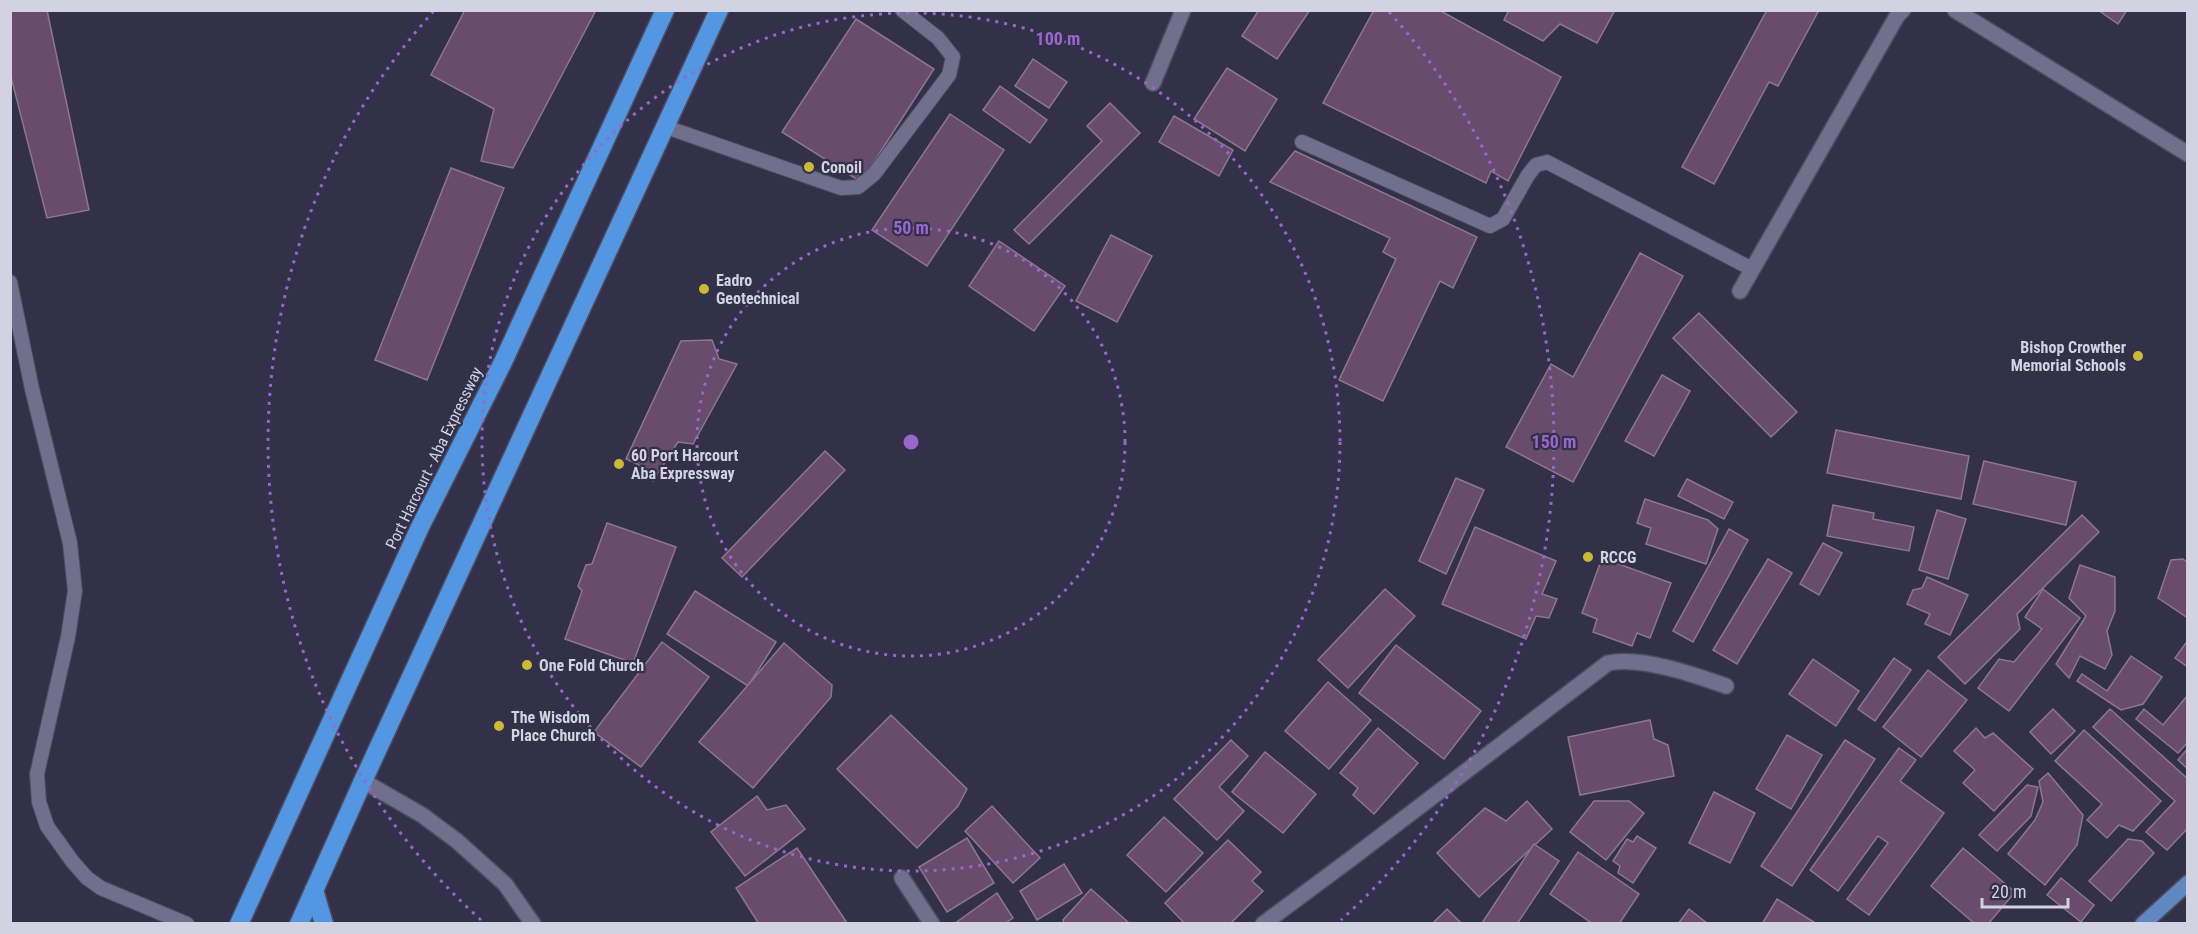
<svg xmlns="http://www.w3.org/2000/svg" width="2198" height="934" font-family="'Roboto Condensed',sans-serif">
<rect width="100%" height="100%" fill="#33314a"/>
<g fill="#694b6d" stroke="#8c778f" stroke-width="1.5">
<path d="M10,10H47L89,210L47,218L10,73Z"/>
<path d="M465,10H596L513,168L481,161L494,109L431,75Z"/>
<path d="M1259,10H1310L1277,59L1242,36Z"/>
<path d="M1374,10H1439L1561,77L1508,181L1491,171L1486,183L1323,103Z"/>
<path d="M1509,10H1615L1597,43L1560,24L1543,41L1504,20Z"/>
<path d="M1767,10H1819L1778,86L1769,82L1714,184L1682,167Z"/>
<path d="M2098,10H2127L2118,24Z"/>
<path d="M856,19L934,69L861,182L782,132Z"/>
<path d="M1033,59L1067,82L1049,108L1015,86Z"/>
<path d="M1227,68L1277,99L1245,151L1194,119Z"/>
<path d="M1000,86L1047,120L1030,143L983,110Z"/>
<path d="M1110,103L1140,133L1029,244L1014,230L1102,141L1087,126Z"/>
<path d="M950,114L1004,150L927,266L872,230Z"/>
<path d="M1174,116L1233,150L1219,176L1159,142Z"/>
<path d="M1295,151L1477,237L1453,288L1440,281L1383,401L1339,380L1396,259L1383,252L1390,238L1270,182Z"/>
<path d="M451,168L504,188L427,380L375,360Z"/>
<path d="M1111,235L1152,256L1117,322L1076,301Z"/>
<path d="M999,241L1065,286L1034,331L969,286Z"/>
<path d="M1640,253L1683,276L1573,482L1506,447L1551,364L1573,377Z"/>
<path d="M1699,313L1797,412L1771,437L1673,338Z"/>
<path d="M712,340L719,359L737,364L693,444L678,442L653,481L639,465L626,459L681,341Z"/>
<path d="M1662,375L1690,391L1654,456L1625,441Z"/>
<path d="M1836,430L1969,456L1961,499L1827,473Z"/>
<path d="M825,451L845,470L742,577L722,558Z"/>
<path d="M1984,461L2076,482L2066,525L1973,504Z"/>
<path d="M1456,478L1484,490L1446,574L1419,561Z"/>
<path d="M1687,479L1733,502L1724,519L1678,496Z"/>
<path d="M1645,499L1708,520L1718,529L1706,564L1646,544L1651,528L1637,523Z"/>
<path d="M1833,505L1874,513L1873,519L1914,527L1909,551L1827,536Z"/>
<path d="M1937,510L1966,519L1948,579L1919,570Z"/>
<path d="M2082,515L2099,532L2017,614L2020,629L1965,684L1938,657Z"/>
<path d="M607,523L676,547L633,663L565,639L582,591L578,586L586,565L592,564Z"/>
<path d="M1475,527L1556,561L1542,594L1557,599L1549,618L1536,616L1526,639L1442,604Z"/>
<path d="M1729,529L1748,540L1693,642L1673,631Z"/>
<path d="M1823,543L1842,553L1819,595L1800,584Z"/>
<path d="M1602,558L1671,583L1650,638L1637,633L1632,646L1593,632L1597,619L1582,613Z"/>
<path d="M1768,559L1792,573L1737,664L1713,650Z"/>
<path d="M2183,559L2188,563V618L2158,598L2171,560Z"/>
<path d="M2080,565L2115,577V611L2107,631L2112,655L2105,669L2080,656L2069,678L2056,664L2086,616L2069,598Z"/>
<path d="M1927,577L1968,595L1950,635L1925,624L1930,614L1907,604L1913,590L1922,588Z"/>
<path d="M1385,589L1415,616L1348,688L1318,660Z"/>
<path d="M2043,589L2080,618L2009,711L1978,688L1999,659L2014,662L2042,629L2025,617Z"/>
<path d="M695,591L776,642L748,686L667,634Z"/>
<path d="M2188,640V667L2175,658Z"/>
<path d="M662,642L709,677L641,767L594,732Z"/>
<path d="M784,643L832,685L831,697L753,788L699,742Z"/>
<path d="M1396,645L1481,711L1444,759L1359,693Z"/>
<path d="M2131,656L2162,677L2143,704L2121,710L2077,681L2082,674L2107,691Z"/>
<path d="M1894,658L1911,670L1875,721L1858,709Z"/>
<path d="M1813,659L1859,691L1836,726L1789,694Z"/>
<path d="M1928,670L1967,700L1921,757L1883,727Z"/>
<path d="M1328,682L1371,720L1329,769L1285,731Z"/>
<path d="M2187,696L2188,742L2178,753L2136,719L2144,709L2163,725Z"/>
<path d="M2053,709L2075,731L2051,754L2030,732Z"/>
<path d="M2110,709L2188,779V828L2167,850L2146,832L2175,801L2093,727Z"/>
<path d="M891,715L967,789L958,806L917,848L837,769Z"/>
<path d="M1650,720L1654,739L1668,745L1674,776L1580,795L1568,737Z"/>
<path d="M1378,728L1418,763L1374,814L1353,795L1358,788L1340,773Z"/>
<path d="M1976,728L1985,738L1993,733L2033,769L1994,811L1963,783L1975,770L1954,751Z"/>
<path d="M2084,730L2161,801L2133,831L2119,825L2107,838L2087,820L2102,804L2055,761Z"/>
<path d="M1787,735L1822,755L1791,809L1756,789Z"/>
<path d="M1231,740L1248,756L1219,787L1244,811L1217,840L1174,799Z"/>
<path d="M1845,740L1875,759L1792,886L1761,866Z"/>
<path d="M1899,748L1916,760L1900,781L1944,813L1869,915L1847,899L1888,843L1878,836L1838,891L1810,870Z"/>
<path d="M2188,748V769L2178,760Z"/>
<path d="M1265,752L1316,794L1283,833L1232,792Z"/>
<path d="M2048,773L2083,815L2077,845L2045,885L2008,854L2035,820L2043,802L2039,781Z"/>
<path d="M2027,785L2038,787L2031,816L1997,851L1979,835Z"/>
<path d="M1714,792L1755,813L1730,863L1689,843Z"/>
<path d="M757,796L767,810L786,805L805,829L745,876L711,832Z"/>
<path d="M1527,801L1552,829L1479,897L1437,853L1485,808L1506,821Z"/>
<path d="M1594,801H1629L1644,813L1606,860L1570,832Z"/>
<path d="M992,806L1040,858L1013,883L965,831Z"/>
<path d="M1164,817L1203,853L1166,892L1127,855Z"/>
<path d="M1637,836L1656,848L1633,883L1618,873L1620,866L1613,861L1627,839L1633,842Z"/>
<path d="M967,838L994,883L947,912L919,867Z"/>
<path d="M2128,839L2142,841L2154,853L2111,901L2089,881Z"/>
<path d="M1228,840L1261,872L1252,881L1263,891L1230,924H1185L1165,903Z"/>
<path d="M1534,844L1559,861L1517,924L1482,923Z"/>
<path d="M797,848L847,923L846,924H759L736,888Z"/>
<path d="M1963,848L2015,892L1988,924H1975L1931,886Z"/>
<path d="M1578,852L1639,894L1619,924H1593L1550,894Z"/>
<path d="M1064,864L1082,893L1037,920L1020,891Z"/>
<path d="M2061,878L2094,905L2081,922L2047,895Z"/>
<path d="M1091,889L1130,924H1064L1063,920Z"/>
<path d="M997,893L1013,918L1004,924H954Z"/>
<path d="M1777,899L1817,924H1762Z"/>
<path d="M1447,909L1462,924H1432Z"/>
<path d="M1689,909L1708,924H1678Z"/>
</g>
<g fill="none" stroke-linecap="round" stroke-linejoin="round">
<defs>
<g id="lane">
<path d="M666,127L841,188L858,187L874,174L949,75L953,57L938,38L902,10"/>
<path d="M1302,142L1490,226L1503,219L1528,175L1536,165L1547,162L1752,269"/>
<path d="M10,282L32,389L70,543L75,591L68,637L37,774L39,802L47,826L72,861L87,878L101,888L187,924"/>
</g>
<g id="street">
<path d="M1955,10L2188,154"/>
<path d="M1153,83L1183,10"/>
<path d="M1740,291L1897,16L1903,10"/>
<path d="M363,781L422,815L457,841L505,884L533,924"/>
<path d="M902,878L932,924"/>
<path d="M1263,924L1352,858L1608,663C1641,656 1695,675 1726,686"/>
</g>
<path id="primary" d="M2143,924L2188,883"/>
<g id="highway">
<path d="M314,890L324,924"/>
<path d="M239,924L420,527L503,362L665,10"/>
<path d="M299,924L363,781L719,10"/>
</g>
</defs>
<use href="#lane" stroke="#4e4c61" stroke-width="16"/>
<use href="#street" stroke="#4e4c61" stroke-width="18"/>
<use href="#primary" stroke="#4e4c61" stroke-width="18"/>
<use href="#highway" stroke="#4e4c61" stroke-width="21"/>
<use href="#lane" stroke="#71708c" stroke-width="14"/>
<use href="#street" stroke="#71708c" stroke-width="15"/>
<use href="#primary" stroke="#5f87c0" stroke-width="15"/>
<use href="#highway" stroke="#5397e2" stroke-width="18"/>
</g>
<g fill="none" stroke="#9966cb" stroke-width="3" stroke-dasharray="3 6">
<circle cx="911" cy="442" r="214"/>
<circle cx="911" cy="442" r="429"/>
<path d="M481 920A643 643 0 0 1 433 12M1389 12A643 643 0 0 1 1341 920"/>
</g>
<g fill="#ccb939" stroke="#33314a" stroke-width="2">
<circle cx="809" cy="167" r="6"/>
<circle cx="704" cy="289" r="6"/>
<circle cx="2138" cy="356" r="6"/>
<circle cx="619" cy="464" r="6"/>
<circle cx="1588" cy="557" r="6"/>
<circle cx="527" cy="665" r="6"/>
<circle cx="499" cy="726" r="6"/>
</g>
<g text-anchor="middle" dominant-baseline="central" stroke-width="4.5" stroke-linejoin="round" paint-order="stroke">
<g font-size="16" font-weight="bold" fill="#d2d2e2" stroke="#33314a" text-anchor="start">
<text x="821" y="167">Conoil</text>
<text x="716" y="280">Eadro<tspan x="716" dy="18">Geotechnical</tspan></text>
<text x="2126" y="347" text-anchor="end">Bishop Crowther<tspan x="2126" dy="18">Memorial Schools</tspan></text>
<text x="631" y="455">60 Port Harcourt<tspan x="631" dy="18">Aba Expressway</tspan></text>
<text x="1600" y="557">RCCG</text>
<text x="539" y="665">One Fold Church</text>
<text x="511" y="717">The Wisdom<tspan x="511" dy="18">Place Church</tspan></text>
</g>
<g font-size="16" fill="#d2d2e2" stroke="#33314a">
<text transform="translate(434 458) rotate(-64)">Port Harcourt - Aba Expressway</text>
</g>
</g>
<circle cx="911" cy="442" r="9" fill="#9966cb" stroke="#33314a" stroke-width="3"/>
<g font-size="18" text-anchor="middle" font-weight="bold" fill="#9966cb" stroke="#33314a" stroke-width="4.5" stroke-linejoin="round" paint-order="stroke">
<text x="1058" y="45">100 m</text>
<text x="911" y="234">50 m</text>
<text x="1554" y="448">150 m</text>
</g>
<rect width="2198" height="934" fill="none" stroke="#d2d2e2" stroke-width="24"/>
<path d="M1982 898v9h86v-9" fill="none" stroke="#d2d2e2" stroke-width="3"/>
<text x="1991" y="898" font-size="18" fill="#d2d2e2" stroke="#33314a" stroke-width="4.5" paint-order="stroke">20 m</text>
</svg>
